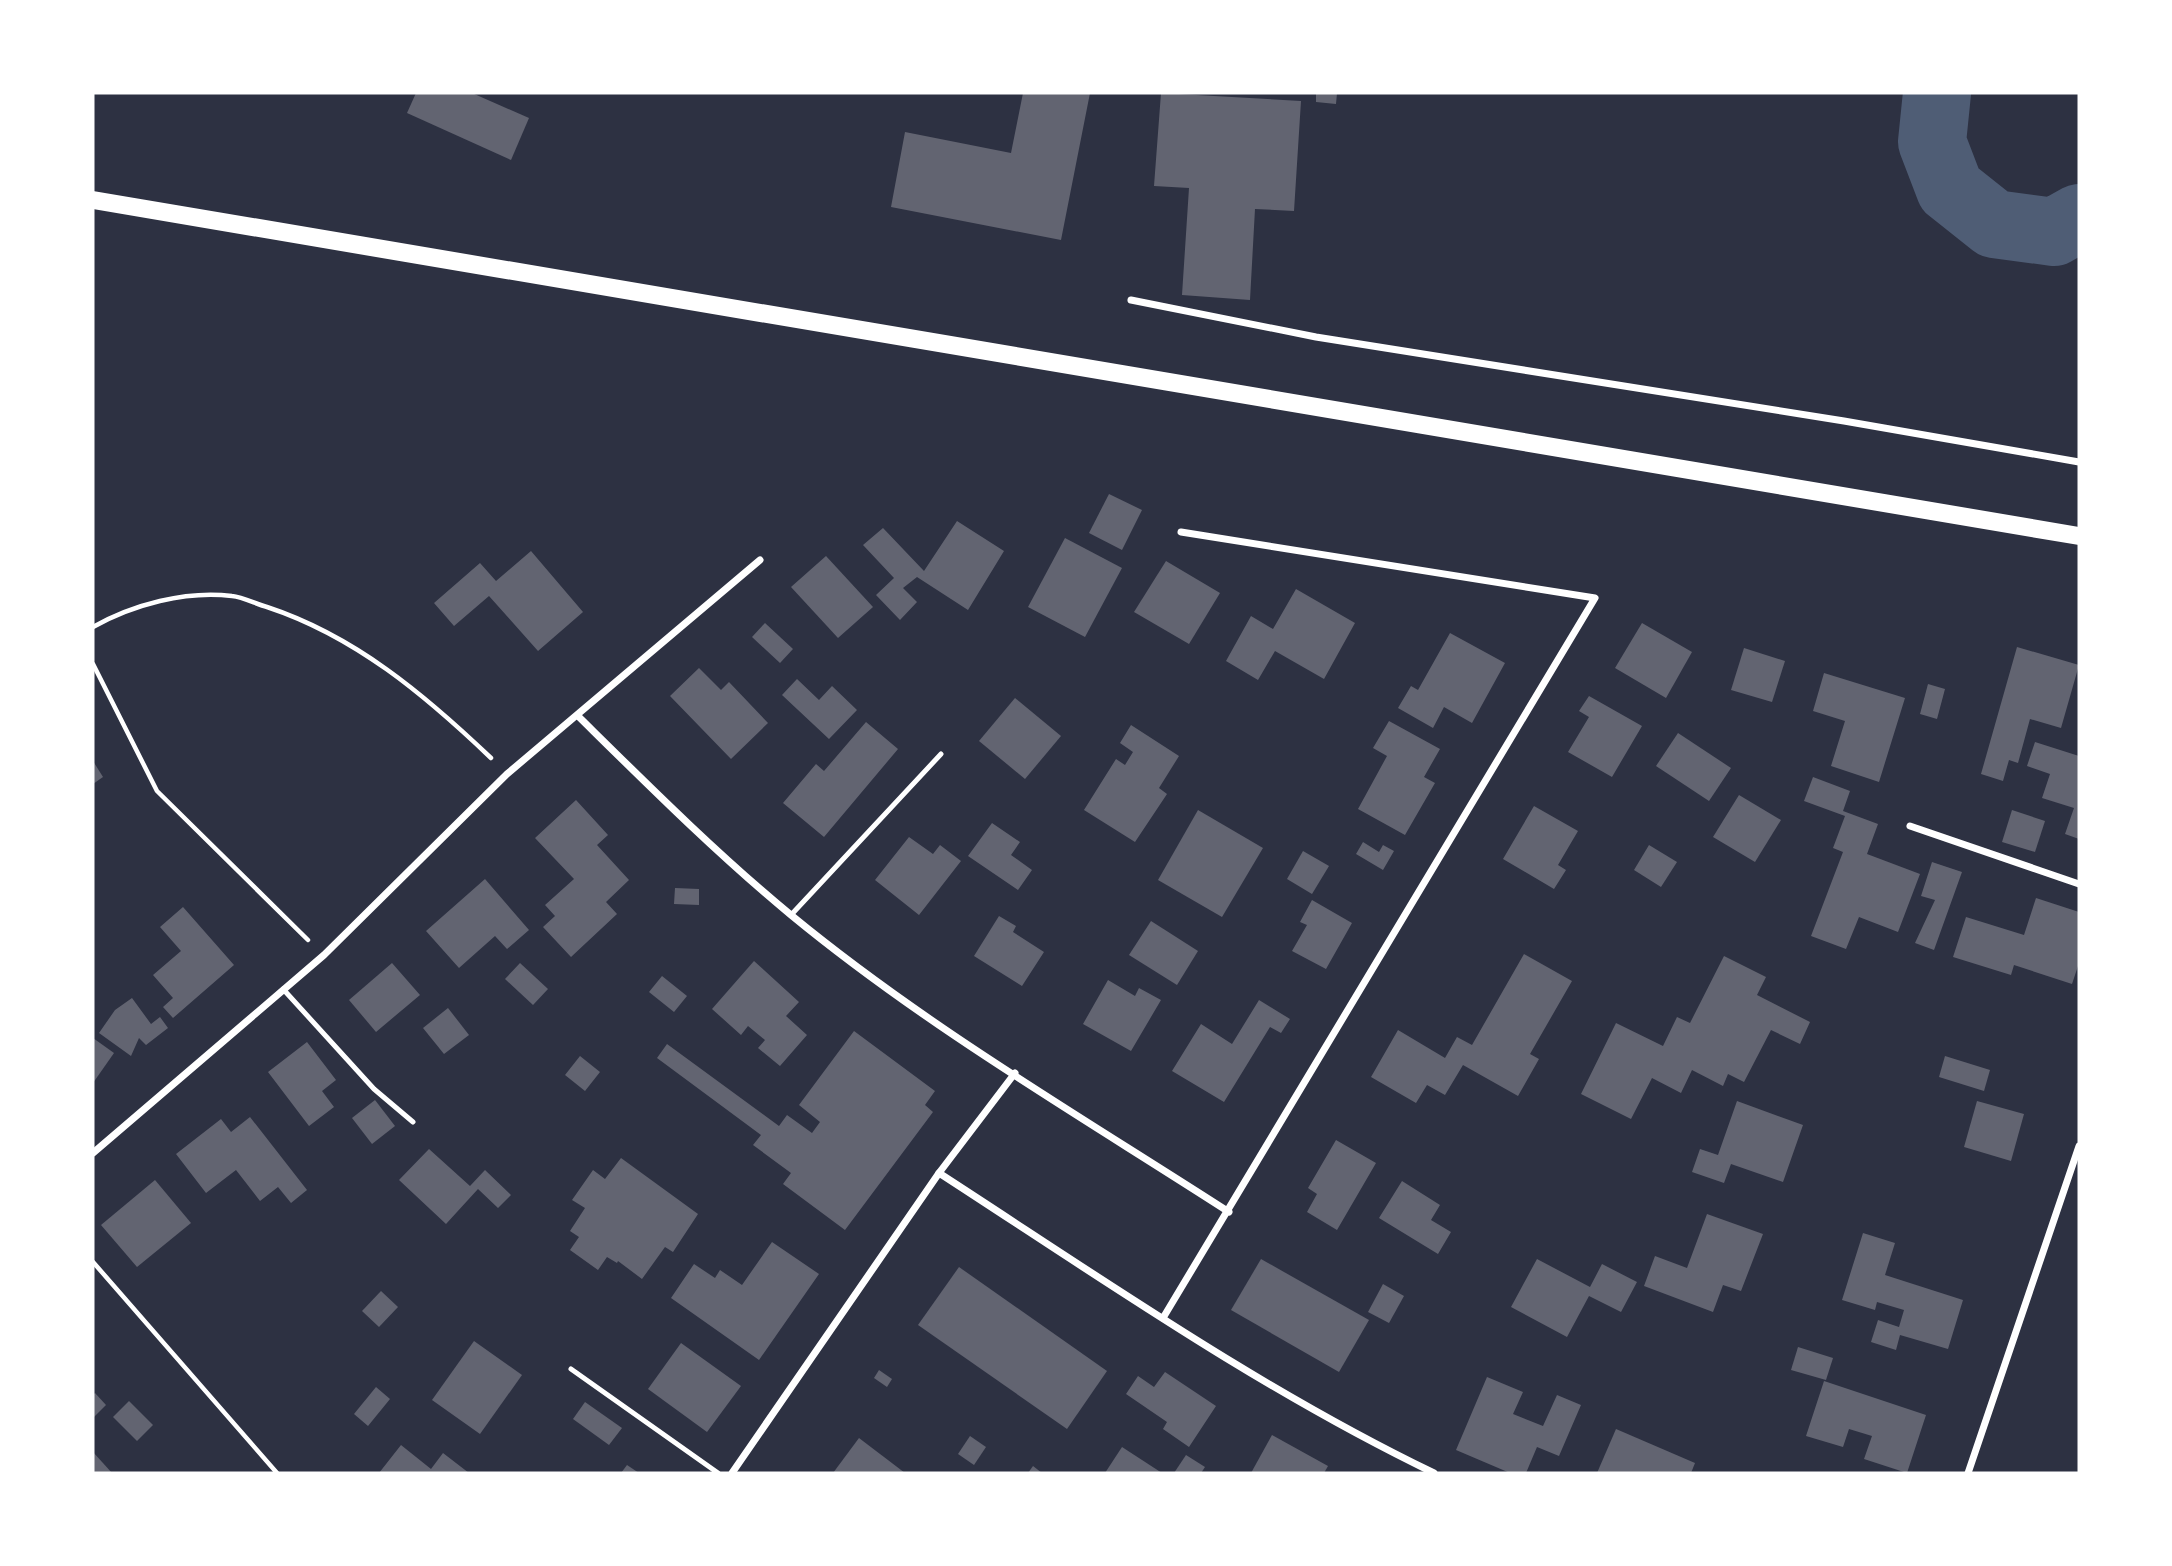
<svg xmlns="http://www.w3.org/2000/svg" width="2172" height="1566" font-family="Inter,sans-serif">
<rect width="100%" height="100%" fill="#2d3142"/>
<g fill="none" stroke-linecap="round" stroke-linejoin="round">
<path stroke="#4f5d75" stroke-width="68" d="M1937,93L1932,142L1950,189L1994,224L2054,232L2079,218"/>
</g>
<g fill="#626471">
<path d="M416,93H472L529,118L511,160L407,113Z"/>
<path d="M1023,93H1090L1061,240L891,207L905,132L1011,153Z"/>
<path d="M1161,93L1301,101L1294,211L1255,209L1250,300L1182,295L1189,188L1154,186Z"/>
<path d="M1316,93H1337L1336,104L1316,102Z"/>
<path d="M1109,494L1142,510L1122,550L1089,533Z"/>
<path d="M957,521L1004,551L968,610L917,577L903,588L917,602L900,620L876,595L894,578L863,545L883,528L924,571Z"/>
<path d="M1065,538L1122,568L1085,637L1028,607Z"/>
<path d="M531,551L583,612L538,651L489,596L454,626L434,603L480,563L496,581Z"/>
<path d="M826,556L873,607L838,638L791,587Z"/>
<path d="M1166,561L1220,593L1189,644L1134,612Z"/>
<path d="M1296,589L1355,623L1324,679L1275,651L1258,680L1226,661L1251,616L1273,629Z"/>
<path d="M765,623L793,649L780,663L752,637Z"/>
<path d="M1642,623L1692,652L1666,698L1615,668Z"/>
<path d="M1450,633L1505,663L1472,723L1444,707L1433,728L1398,708L1411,686L1418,690Z"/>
<path d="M2017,647L2079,665L2061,728L2030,719L2018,763L2009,760L2003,781L1981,774Z"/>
<path d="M1744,648L1785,661L1772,702L1731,690Z"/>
<path d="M699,668L721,690L729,682L768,723L731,759L670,696Z"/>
<path d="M1824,673L1905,698L1879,782L1831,766L1845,721L1813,711Z"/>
<path d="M797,679L819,700L832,686L857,710L829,739L782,695Z"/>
<path d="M1928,684L1945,689L1937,719L1920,714Z"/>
<path d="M1589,696L1642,726L1612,777L1568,752L1589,717L1579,711Z"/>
<path d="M1015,698L1061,736L1025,779L979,741Z"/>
<path d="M1389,721L1440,749L1424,777L1435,783L1405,835L1358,809L1387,756L1373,748Z"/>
<path d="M866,722L898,749L824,837L783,803L816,764L824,771Z"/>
<path d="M1131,725L1179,756L1159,788L1167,794L1135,842L1084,810L1116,759L1125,765L1133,752L1120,743Z"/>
<path d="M1678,733L1731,768L1709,801L1656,766Z"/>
<path d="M2035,742L2079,756V839L2065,834L2074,808L2042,798L2050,774L2027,766Z"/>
<path d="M93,761L103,777L93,784Z"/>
<path d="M1813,777L1850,791L1843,811L1878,824L1867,854L1920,874L1898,932L1859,917L1846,949L1811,936L1843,852L1833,848L1845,816L1804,801Z"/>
<path d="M1739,795L1781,820L1755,862L1713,837Z"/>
<path d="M576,800L608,835L597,845L629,880L606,902L617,914L571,957L543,927L555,916L545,905L574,879L535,838Z"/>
<path d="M1534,806L1578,831L1558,865L1566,870L1554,889L1503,859Z"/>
<path d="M1198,810L1263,848L1222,917L1158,880Z"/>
<path d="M2012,810L2045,821L2035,852L2002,842Z"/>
<path d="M992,823L1020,842L1011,855L1032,870L1018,890L968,856Z"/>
<path d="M909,837L933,854L940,845L961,861L919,915L875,880Z"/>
<path d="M1363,842L1379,852L1383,845L1394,851L1383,870L1356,854Z"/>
<path d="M1649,845L1677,862L1661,887L1634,870Z"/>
<path d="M1303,851L1329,866L1312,894L1287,879Z"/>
<path d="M1932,862L1962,872L1934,950L1915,943L1935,900L1921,896Z"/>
<path d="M485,879L529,930L507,949L495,936L459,968L426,931Z"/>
<path d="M675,888L699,889V905L674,904Z"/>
<path d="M2036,898L2079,912V963L2072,984L2014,965L2011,975L1953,957L1966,917L2024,935Z"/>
<path d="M1312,900L1352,923L1326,969L1292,951L1307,925L1300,922Z"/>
<path d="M183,907L234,965L173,1018L163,1007L173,998L153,975L181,951L160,927Z"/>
<path d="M999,916L1016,926L1013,932L1044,952L1022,986L974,956Z"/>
<path d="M1151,921L1198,951L1177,985L1129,955Z"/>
<path d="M1524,954L1572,981L1530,1054L1539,1059L1518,1096L1463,1065L1445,1095L1427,1085L1416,1103L1371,1077L1398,1030L1445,1058L1457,1037L1472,1045Z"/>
<path d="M1724,956L1766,977L1757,995L1810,1022L1800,1044L1771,1030L1744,1082L1728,1074L1723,1086L1692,1070L1681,1093L1652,1078L1631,1119L1581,1094L1616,1023L1663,1046L1677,1017L1690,1023Z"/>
<path d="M754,961L799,1002L786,1016L807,1035L780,1066L758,1048L765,1040L748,1026L741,1035L712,1009Z"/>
<path d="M392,963L420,995L376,1032L349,1000Z"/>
<path d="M520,963L548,989L533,1005L505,979Z"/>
<path d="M662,976L687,996L674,1012L649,992Z"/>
<path d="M1108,980L1135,996L1139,988L1161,1000L1131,1051L1083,1024Z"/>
<path d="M132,998L151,1024L160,1017L168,1028L146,1045L139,1038L131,1056L99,1033L115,1010Z"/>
<path d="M1259,1000L1290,1019L1281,1033L1270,1027L1224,1102L1172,1071L1201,1024L1232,1044Z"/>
<path d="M448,1008L469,1035L444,1054L423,1028Z"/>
<path d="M854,1031L935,1091L925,1105L933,1112L845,1230L783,1184L791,1173L753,1145L761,1135L657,1058L667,1044L779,1126L787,1115L812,1133L820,1122L799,1105Z"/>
<path d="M93,1038L114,1053L93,1083Z"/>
<path d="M307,1042L336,1080L322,1091L334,1107L309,1126L268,1072Z"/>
<path d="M580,1056L600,1072L585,1091L565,1075Z"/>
<path d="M1945,1056L1990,1070L1984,1091L1939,1077Z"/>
<path d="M375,1100L395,1126L372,1144L352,1118Z"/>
<path d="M1737,1101L1803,1125L1783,1182L1731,1164L1724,1183L1692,1172L1700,1149L1718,1155Z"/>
<path d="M1977,1101L2024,1114L2011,1161L1964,1147Z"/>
<path d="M250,1117L307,1190L291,1203L278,1187L260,1201L236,1170L206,1193L176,1154L221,1119L231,1132Z"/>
<path d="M1336,1140L1376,1163L1337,1230L1307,1212L1317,1194L1308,1188Z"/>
<path d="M429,1149L470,1186L485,1170L511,1195L498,1208L478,1189L446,1224L399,1180Z"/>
<path d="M621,1158L698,1214L673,1252L665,1247L642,1279L618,1261L617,1263L607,1257L598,1270L570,1250L579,1237L570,1231L585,1208L572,1200L593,1170L605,1179Z"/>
<path d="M155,1180L191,1223L137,1267L101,1225Z"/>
<path d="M1402,1181L1440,1205L1431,1220L1451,1232L1438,1254L1379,1218Z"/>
<path d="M1707,1214L1763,1234L1741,1291L1723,1285L1713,1312L1644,1286L1655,1256L1687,1268Z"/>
<path d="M1863,1233L1895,1243L1885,1275L1963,1300L1948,1349L1900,1335L1896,1350L1871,1342L1878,1320L1899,1327L1904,1310L1877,1302L1875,1310L1842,1300Z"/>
<path d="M772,1242L819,1274L759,1360L671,1298L694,1264L715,1278L720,1270L742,1285Z"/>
<path d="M1261,1259L1369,1320L1339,1372L1231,1310Z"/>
<path d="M1537,1259L1590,1287L1602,1264L1637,1282L1621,1312L1589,1296L1567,1337L1511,1307Z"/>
<path d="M959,1267L1107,1371L1067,1429L918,1325Z"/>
<path d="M1383,1284L1404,1296L1389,1323L1368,1312Z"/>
<path d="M381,1291L398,1307L379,1327L362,1311Z"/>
<path d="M474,1341L522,1375L480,1434L432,1400Z"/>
<path d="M681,1343L741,1386L707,1432L648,1389Z"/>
<path d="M1798,1347L1833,1358L1826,1380L1791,1370Z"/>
<path d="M879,1370L892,1379L887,1387L874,1378Z"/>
<path d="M1165,1372L1216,1406L1189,1447L1163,1429L1167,1422L1126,1394L1138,1376L1154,1387Z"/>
<path d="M1487,1377L1523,1392L1513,1414L1543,1426L1557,1395L1581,1405L1559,1456L1537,1447L1526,1473H1510L1456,1450Z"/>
<path d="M1824,1381L1926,1415L1907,1473L1864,1459L1872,1436L1849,1429L1843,1447L1806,1436Z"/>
<path d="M376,1387L390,1399L368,1426L354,1414Z"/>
<path d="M95,1393L106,1405L93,1418V1395Z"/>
<path d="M129,1401L153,1425L137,1441L113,1417Z"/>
<path d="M585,1402L622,1428L609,1445L573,1419Z"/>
<path d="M1616,1429L1695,1463L1691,1473H1597Z"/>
<path d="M1272,1435L1328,1466L1324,1473H1251Z"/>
<path d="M970,1436L986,1447L974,1465L958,1454Z"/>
<path d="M859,1438L905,1473H833Z"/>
<path d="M401,1445L431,1469L443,1453L469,1473H379Z"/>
<path d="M1122,1447L1162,1473H1105Z"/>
<path d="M93,1452L112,1473H93Z"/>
<path d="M1186,1455L1205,1467L1201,1473H1174Z"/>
<path d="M627,1465L639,1473H621Z"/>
<path d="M1033,1466L1042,1473H1028Z"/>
</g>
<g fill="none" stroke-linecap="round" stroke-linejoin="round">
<g stroke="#fff" stroke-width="4.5">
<path d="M93,627C132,605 186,590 232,596C243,597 256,604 267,607C355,636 425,695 491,758"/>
<path d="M93,664L157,791L308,940"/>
<path d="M93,1262L277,1473"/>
</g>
<g stroke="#fff" stroke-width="5">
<path d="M791,915L941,754"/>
<path d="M283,989L374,1089L413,1122"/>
<path d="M571,1369L718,1473"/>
</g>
<g stroke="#fff" stroke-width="7">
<path d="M1131,300L1316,337L1844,421L2079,462"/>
<path d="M578,716C647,784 716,853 791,915C927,1027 1082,1117 1229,1212"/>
<path d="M1910,826L2079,884"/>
<path d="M93,1153L324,955L507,774L760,560"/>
<path d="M939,1173C1101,1278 1260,1389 1434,1473"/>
<path d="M1163,1318L1595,598L1181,532"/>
<path d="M732,1473L939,1173L1015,1073"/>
<path d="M1968,1473L2079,1146"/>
</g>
<path stroke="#fff" stroke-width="18" d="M93,200L2079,536"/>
</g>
<rect width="2172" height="1566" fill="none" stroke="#ffffff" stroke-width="189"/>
</svg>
